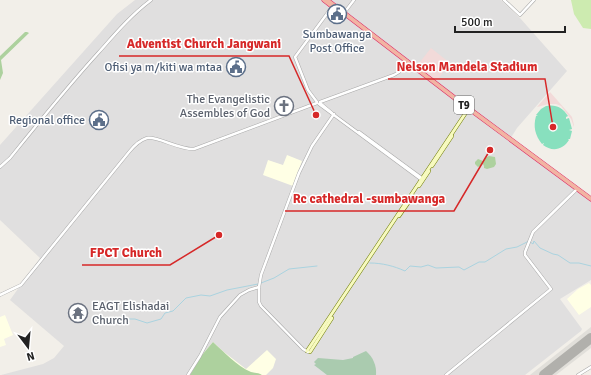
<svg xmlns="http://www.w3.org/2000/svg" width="591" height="375" font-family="Signika,sans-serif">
<rect width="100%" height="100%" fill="#f2efe9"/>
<path fill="#e0dfdf" d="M135,0H501L520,18L567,71L517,128L509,141L591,202V280L560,299L582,329L581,331L525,375H1L43,364L54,358L64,346L10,300L40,258L0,220V145L117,14Z"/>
<g fill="#f2dad9">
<path d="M431,48L450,63L436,82L416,67Z"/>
<path d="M550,92L572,117L574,125V127L571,119L561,106L556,104H549L537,107Z"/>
</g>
<g fill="#ffffe5">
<path d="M287,155L302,161L293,186L263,175L268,160L283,165Z"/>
<path d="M589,283L591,285V307L579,315L567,299L578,289Z"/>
<path d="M5,315L13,335L4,339L6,345L0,347V317Z"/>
<path d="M213,342L224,352L246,369L267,350L276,359L273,368L266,375H190L202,355Z"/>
</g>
<path fill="#e1dfda" d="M591,327V348L556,375H530Z"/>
<path fill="#cdebb0" d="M571,0H591V29L583,28L574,14Z"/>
<g fill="#add19e">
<path d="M25,32H27L29,33L1,60L3,73L0,80V56Z"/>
<path d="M489,156L495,157L496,164L494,167L487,169L484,168V166L483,164L478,167L475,164V162L478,159L483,161L485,158Z"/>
<path d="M213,342C224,352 237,366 251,372C255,373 259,373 262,375H190L202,355Z"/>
</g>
<path fill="#aacbaf" d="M366,351C373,357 377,366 376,375H327L314,365L316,364L314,362L318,358L343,360L353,358V357Z"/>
<path fill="#88e0be" d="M546,106C556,104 563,108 568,116L566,117V119L569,118L572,129L569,130L572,131L570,139H568L569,140C563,150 552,152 543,145L544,143L542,144C535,135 533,127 536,116H538L536,115L541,109Z"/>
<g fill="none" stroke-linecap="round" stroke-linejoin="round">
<g stroke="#aad3df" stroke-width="1">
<path d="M370,263C382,263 394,266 405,271L410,266L421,267L428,265L436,268L459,267L464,270L479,262H485L506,249L517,247L529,241L533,244L534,241L540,248L553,254L558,255L570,263H579L591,266"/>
<path d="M261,283L274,278L289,269L317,266"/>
<path d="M122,316L126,319H135L147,323L161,319L165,313L173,311L186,298L201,295L210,296L227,290L258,284"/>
</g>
<path stroke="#b1b0ac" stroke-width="10" d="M544,375L591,338"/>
<defs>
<g id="tertiary">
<path d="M504,0L520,15L534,0"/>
<path d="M344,13L354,0"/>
<path d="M317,102L308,90L295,57L332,7"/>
<path d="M320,102L394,75L399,72L407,61"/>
<path d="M320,103L332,113"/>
<path d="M319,104L422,180"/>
<path d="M359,132L423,179"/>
<path d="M0,167L10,158C39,122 68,86 99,52C115,34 131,15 151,0"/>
<path d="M0,295L21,285L129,152C133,147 140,140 147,138C157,136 180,150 194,149L317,103"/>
<path d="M308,352L303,349L261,306L259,302V287L261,275L299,173L312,146L334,114"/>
<path d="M188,375L200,356L220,317L240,295L249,290L259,287"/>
<path d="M446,375L551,289L525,255V252L533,232L577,189"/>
<path d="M578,375L591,367"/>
</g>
<g id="secondary">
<path d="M432,166L452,136"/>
<path d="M419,186L429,171"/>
<path d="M399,216L413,196"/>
<path d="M307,351L469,108"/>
<path d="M310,352L332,318"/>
</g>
<g id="trunk">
<path d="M324,0L333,7"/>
<path d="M327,0L456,99L591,199"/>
</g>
</defs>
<use href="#tertiary" stroke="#a9a9a9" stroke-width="3.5"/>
<use href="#secondary" stroke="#707d05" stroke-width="4"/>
<use href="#trunk" stroke="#dc2a67" stroke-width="5"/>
<use href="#tertiary" stroke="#fff" stroke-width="2.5"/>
<use href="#secondary" stroke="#f7fabf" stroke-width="3"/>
<use href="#trunk" stroke="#f2b4a3" stroke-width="4"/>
</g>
<defs>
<symbol id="civic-ring" viewBox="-11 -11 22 22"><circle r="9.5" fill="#fff" stroke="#5c6f8a" stroke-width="1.5"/><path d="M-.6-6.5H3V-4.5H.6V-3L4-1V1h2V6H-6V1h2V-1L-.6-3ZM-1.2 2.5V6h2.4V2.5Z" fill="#5c6f8a"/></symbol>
<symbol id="church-ring" viewBox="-11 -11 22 22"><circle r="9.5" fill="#fff" stroke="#6b7280" stroke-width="1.5"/><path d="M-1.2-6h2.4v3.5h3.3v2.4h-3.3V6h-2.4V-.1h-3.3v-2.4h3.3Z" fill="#6b7280"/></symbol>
<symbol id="temple-ring" viewBox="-11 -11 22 22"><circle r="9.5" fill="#fff" stroke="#6b7280" stroke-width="1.5"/><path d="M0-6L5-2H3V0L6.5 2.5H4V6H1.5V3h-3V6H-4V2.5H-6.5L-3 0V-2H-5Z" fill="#6b7280"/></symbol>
</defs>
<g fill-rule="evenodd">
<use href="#civic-ring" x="326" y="3" width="22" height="22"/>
<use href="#civic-ring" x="225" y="56" width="22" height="22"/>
<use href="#church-ring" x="273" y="95" width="22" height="22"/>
<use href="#civic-ring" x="88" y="109" width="22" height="22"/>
<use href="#temple-ring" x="67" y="302" width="22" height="22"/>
</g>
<g text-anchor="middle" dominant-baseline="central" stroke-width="3" stroke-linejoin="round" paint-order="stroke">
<rect fill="#fff" stroke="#646464" stroke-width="1" x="454" y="96" width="20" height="18" rx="3"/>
<g font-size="11" font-weight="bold" fill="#222">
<text x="464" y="105">T9</text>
</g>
<g font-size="12" fill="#4e5e75" stroke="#fff" text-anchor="end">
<text x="337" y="34" text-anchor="middle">Sumbawanga<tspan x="337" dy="14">Post Office</tspan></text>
<text x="222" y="67">Ofisi ya m/kiti wa mtaa</text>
<text x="85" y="120">Regional office</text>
</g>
<g font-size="12" fill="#5b616d" stroke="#fff" text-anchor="end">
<text x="270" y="99">The Evangelistic<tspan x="270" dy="14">Assembles of God</tspan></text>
<text x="92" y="306" text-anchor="start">EAGT Elishadai<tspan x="92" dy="14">Church</tspan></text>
</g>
</g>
<path fill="none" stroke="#d62828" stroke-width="1.5" d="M316 115L289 56H119M553 127L545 79H388M490 150L454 211H285M219 235L170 265H82"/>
<g fill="#d62828" stroke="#fff" stroke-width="1.5">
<circle cx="316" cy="115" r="4"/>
<circle cx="553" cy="127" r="4"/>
<circle cx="490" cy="150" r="4"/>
<circle cx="219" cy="235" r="4"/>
</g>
<g font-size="13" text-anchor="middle" font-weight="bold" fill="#d62828" stroke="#fff" stroke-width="3" stroke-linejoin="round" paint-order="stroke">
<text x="204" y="48">Adventist Church Jangwani</text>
<text x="467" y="71">Nelson Mandela Stadium</text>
<text x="369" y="203">Rc cathedral -sumbawanga</text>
<text x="126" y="257">FPCT Church</text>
</g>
<g transform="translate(28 347) rotate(164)" stroke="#ffffff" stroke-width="3" paint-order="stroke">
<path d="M0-3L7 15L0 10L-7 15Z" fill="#222222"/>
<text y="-6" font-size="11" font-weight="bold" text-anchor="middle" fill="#222222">N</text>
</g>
<path d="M455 26v6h110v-6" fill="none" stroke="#222222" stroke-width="2"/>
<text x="461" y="26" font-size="12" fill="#222222" stroke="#ffffff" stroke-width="3" paint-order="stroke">500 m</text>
</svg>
